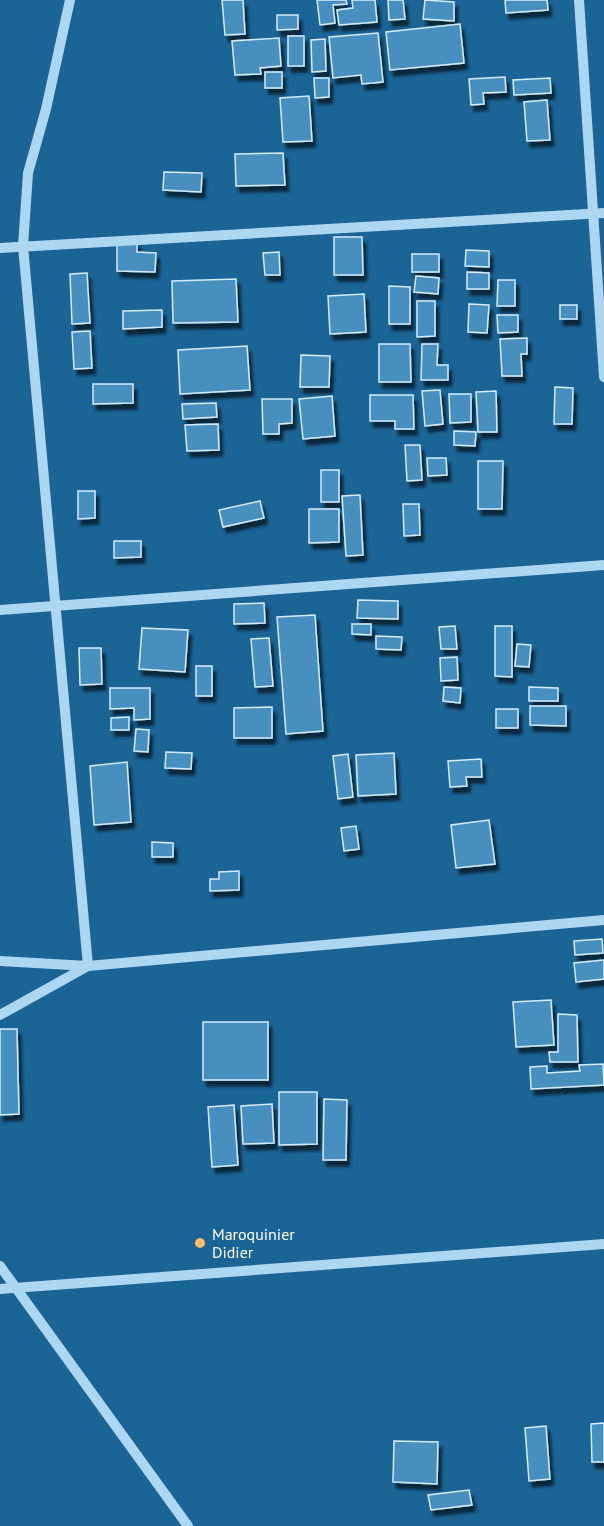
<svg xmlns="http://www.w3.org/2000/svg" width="604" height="1526" font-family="'PT Sans',sans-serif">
<defs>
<filter id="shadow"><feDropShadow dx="3.5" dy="6" stdDeviation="1.5" flood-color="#0009"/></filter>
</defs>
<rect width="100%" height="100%" fill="#1a6496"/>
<g fill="#478fbe" stroke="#d4ecfb" stroke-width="1.5" filter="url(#shadow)">
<path d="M222,0H243L245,34L225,35Z"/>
<path d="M317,0H346L347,4L333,5L335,23L320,25Z"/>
<path d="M352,0H375L377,22L339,25L337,10L353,8Z"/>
<path d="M388,0H403L405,19L389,20Z"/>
<path d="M425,0L454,2V21L423,19Z"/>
<path d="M505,0H547L548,10L506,13Z"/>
<path d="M277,15H298V29L277,30Z"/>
<path d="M460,24L464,63L390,70L386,32Z"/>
<path d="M378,33L383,82L362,84L361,75L333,78L329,37Z"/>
<rect x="288" y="36" width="16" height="30"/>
<path d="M279,38L281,66L260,68L261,74L235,75L232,41Z"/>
<path d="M325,39L326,71L312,72L311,40Z"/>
<rect x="265" y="72" width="17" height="16"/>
<path d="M505,77L506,92L483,93L484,104L471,105L469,79Z"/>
<path d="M314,78H329V97L315,98Z"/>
<path d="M550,78L551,93L514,95L513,80Z"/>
<path d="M309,96L312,141L283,142L280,98Z"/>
<path d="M547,100L550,140L527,141L524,102Z"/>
<path d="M283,153L285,185L236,186L235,154Z"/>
<path d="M164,172L202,173L201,192L163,190Z"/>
<path d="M334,237H362L363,275H334Z"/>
<path d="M117,242H137V252L156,253L155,272L117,271Z"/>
<path d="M466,250L489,251V267L465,266Z"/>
<path d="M279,252L280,275H265L263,253Z"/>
<rect x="412" y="254" width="27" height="18"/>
<path d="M467,272L489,273V289H467Z"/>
<path d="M87,273L90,323L72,324L70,274Z"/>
<path d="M416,276L439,278L438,294L414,292Z"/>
<path d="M236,279L238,322L173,323L172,281Z"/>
<path d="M498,280H515V306H497Z"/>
<path d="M389,286L410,287V324H389Z"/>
<path d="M364,294L366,332L330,334L328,296Z"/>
<path d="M417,301H435V336L417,337Z"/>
<path d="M469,304L489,305L487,333L468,332Z"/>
<rect x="560" y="305" width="17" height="14"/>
<path d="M162,310V327L123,329V311Z"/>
<path d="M497,315H518V332L498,333Z"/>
<path d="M90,331L92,368L74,369L72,332Z"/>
<path d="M527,338V354H521L522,376H502L500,339Z"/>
<path d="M379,344H410L411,382H379Z"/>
<path d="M422,344H438L437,365H448V380H421Z"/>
<path d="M247,346L250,390L180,394L178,350Z"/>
<path d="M301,355L330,356L329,387H300Z"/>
<path d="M93,384H133V403L93,404Z"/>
<path d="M555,387L573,388L572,424H554Z"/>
<path d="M440,390L443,424L425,426L422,391Z"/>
<path d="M496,391L497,432H478L476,392Z"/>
<path d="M449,394H471V422L450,423Z"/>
<path d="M370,395H413L414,429H395V421H370Z"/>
<path d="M332,396L335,436L303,439L299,399Z"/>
<path d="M262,399H292V423L279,424V434H263Z"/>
<path d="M216,403L217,417L183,419L182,404Z"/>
<path d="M218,424L219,450L187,451L185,425Z"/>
<path d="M454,431L476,432L475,446L454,445Z"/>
<path d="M405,445H420L422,480L407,481Z"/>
<path d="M427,458H446L447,475L428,476Z"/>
<path d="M478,461H503L502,509H478Z"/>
<rect x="321" y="470" width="18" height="32"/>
<path d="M78,491H95V518L78,519Z"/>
<path d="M360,495L363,555L346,556L342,496Z"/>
<path d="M260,501L264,518L223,527L219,510Z"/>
<path d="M403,504H419L420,535L404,536Z"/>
<path d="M309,509H339V542L309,543Z"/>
<path d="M114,541H141V557L114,558Z"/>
<path d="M358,600L398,601V619L357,618Z"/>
<path d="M264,603L265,623L234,624V604Z"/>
<path d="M315,615L323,731L286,734L277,617Z"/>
<path d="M352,624H371V635L352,634Z"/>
<path d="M455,626L457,649H441L439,627Z"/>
<path d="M495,626H512V677L495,676Z"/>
<path d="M142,628L188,630L185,672L139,669Z"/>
<path d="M376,636L402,637L401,650L376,649Z"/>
<path d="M269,638L273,686L255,687L251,639Z"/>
<path d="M517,644L531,645L529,667L515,666Z"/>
<path d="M79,648H101L102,684L80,685Z"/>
<path d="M457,657L458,680L441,681L440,658Z"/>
<rect x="196" y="666" width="16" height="30"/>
<path d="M444,687L461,688L460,703L443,701Z"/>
<path d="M529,687L558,688V701H529Z"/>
<path d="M110,688H150V719L134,720V708L110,709Z"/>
<path d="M530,706H566V726L530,725Z"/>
<path d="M272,707V738H234V708Z"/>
<rect x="496" y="709" width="22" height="19"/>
<path d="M129,717V730H111V718Z"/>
<path d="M136,729L149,730L148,752L134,751Z"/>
<path d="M166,752L192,753L191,769L165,768Z"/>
<path d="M394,753L396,794L358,796L356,755Z"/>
<path d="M348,754L353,797L338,799L333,756Z"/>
<path d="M481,759L482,777H466L467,786L450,787L448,761Z"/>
<path d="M127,762L131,822L94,825L90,766Z"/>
<path d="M489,820L495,864L456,868L451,825Z"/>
<path d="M356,826L359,849L344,851L341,828Z"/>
<path d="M152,842L173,843V857H152Z"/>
<path d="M239,871V890L210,891V879H219V872Z"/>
<path d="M602,939L603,953L575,955L574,941Z"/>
<path d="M604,960V979L576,982L574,963Z"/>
<path d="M551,1000L554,1045L516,1047L513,1002Z"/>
<path d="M558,1014L577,1015L578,1062H550L549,1052H558Z"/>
<rect x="203" y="1022" width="65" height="58"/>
<path d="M0,1029H17L19,1114L0,1115Z"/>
<path d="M603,1064L604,1085L531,1089L530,1067L547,1066V1073L580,1071L579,1065Z"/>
<path d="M279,1092H317V1144L279,1145Z"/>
<path d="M324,1099L347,1100L346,1160H323Z"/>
<path d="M272,1104L274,1143L243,1144L241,1106Z"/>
<path d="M234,1105L238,1165L212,1167L208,1107Z"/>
<path d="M604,1423V1462H592L591,1424Z"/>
<path d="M546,1426L550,1479L529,1481L525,1428Z"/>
<path d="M394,1441L438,1442L437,1484L393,1482Z"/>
<path d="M469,1490L472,1505L431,1510L428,1495Z"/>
</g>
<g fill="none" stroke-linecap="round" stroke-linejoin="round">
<g stroke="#add6f0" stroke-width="10">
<path d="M579,0L604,377"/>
<path d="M0,248L604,213"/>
<path d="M0,610L604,565"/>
<path d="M0,961L88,966L604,920"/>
<path d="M0,1015L88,966L23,246L28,173L46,109L70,0"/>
<path d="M0,1266L188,1526"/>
<path d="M0,1289L604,1244"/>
</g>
</g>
<circle fill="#ffbd6c" stroke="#1a6496" stroke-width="2" cx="200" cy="1243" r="6"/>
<g text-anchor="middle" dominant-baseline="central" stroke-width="5" stroke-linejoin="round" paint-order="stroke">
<g font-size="16" fill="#fff" stroke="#1a6496" text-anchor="start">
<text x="212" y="1234">Maroquinier<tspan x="212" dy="18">Didier</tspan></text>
</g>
</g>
</svg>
